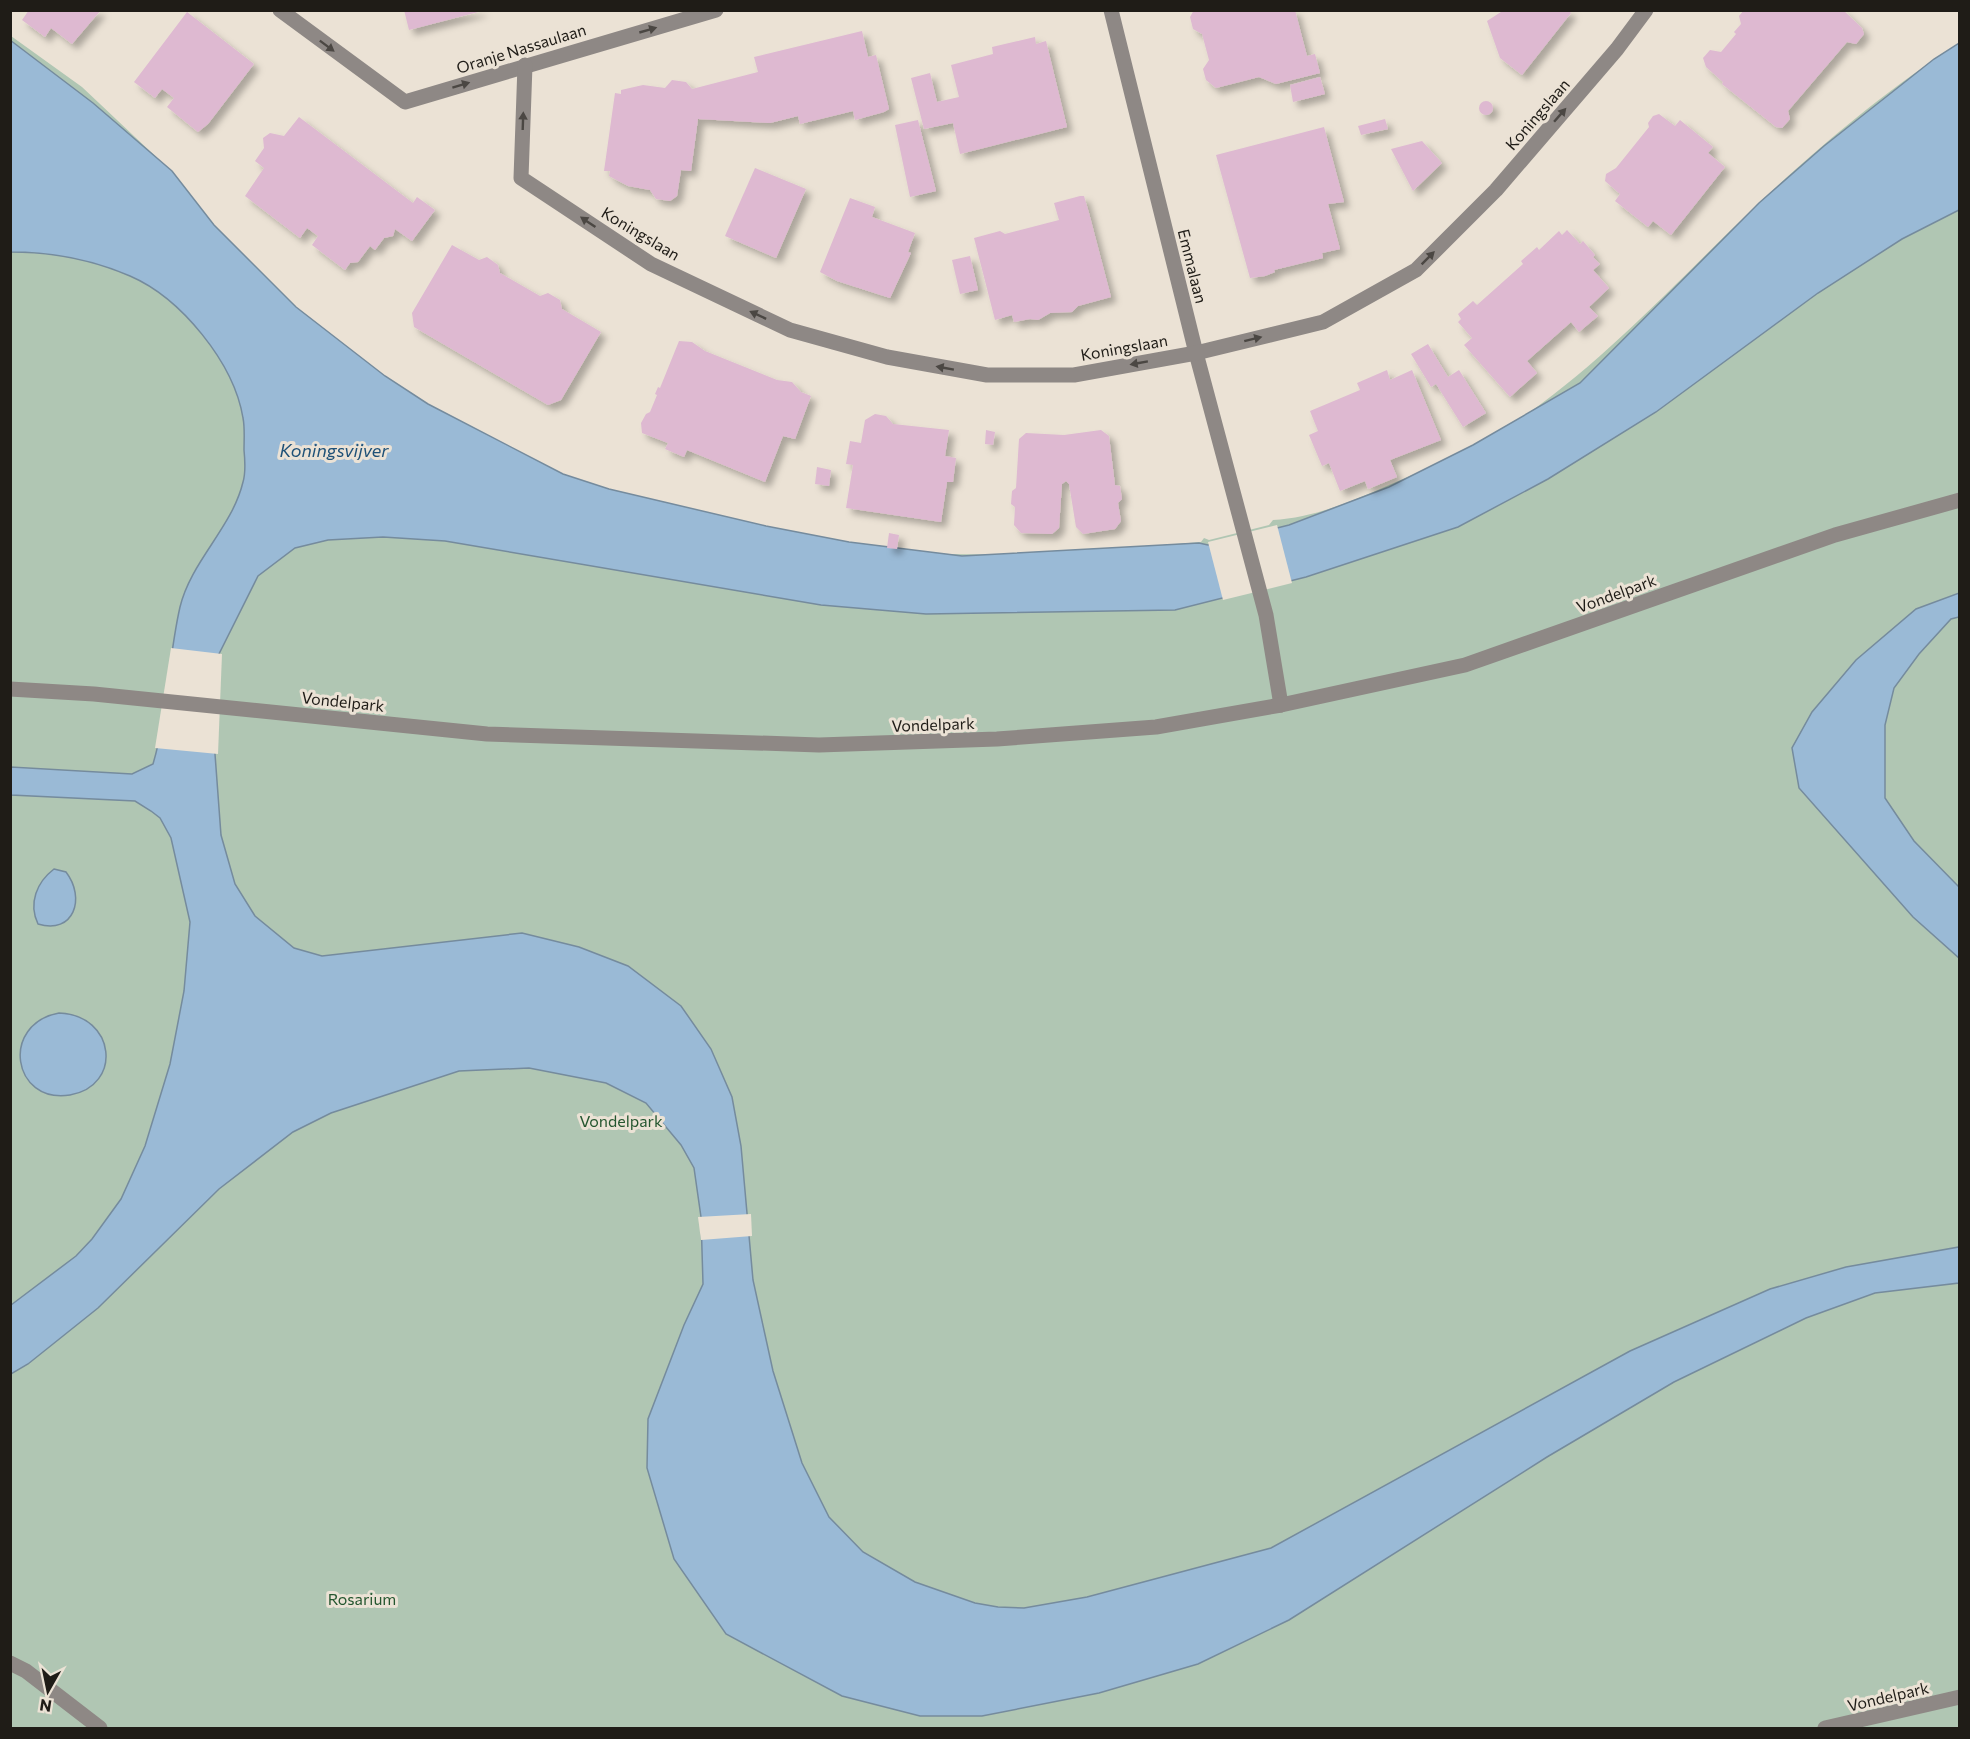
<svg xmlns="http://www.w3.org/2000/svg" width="1970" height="1739" font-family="Commissioner,sans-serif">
<defs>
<filter id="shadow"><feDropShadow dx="5.5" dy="5.5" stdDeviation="3" flood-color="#0004"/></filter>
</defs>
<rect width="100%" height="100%" fill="#ebe2d5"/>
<path fill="#b0c6b3" d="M11,36L82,87L153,154L210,224L294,310L425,405L549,470L598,490L765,529L894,550L948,554L1036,555L1201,542L1204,538L1209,540L1269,525L1273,520C1313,518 1353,501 1389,485C1437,465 1488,442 1530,412C1614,352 1683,275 1758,204C1818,147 1889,88 1959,43V1728H11Z"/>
<g fill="#9abad6" stroke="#758b9d" stroke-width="1.5">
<path d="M10,40L93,103L172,171L214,225L296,307L385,376L428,404L563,474L609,489L766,526L849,542L962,556L1199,543L1208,545L1289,525L1389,487L1473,445L1580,383L1759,203L1824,146L1934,59L1959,43V210L1902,239L1818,293L1656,412L1548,479L1458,527L1306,577L1175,610L926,614L821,605L445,541L383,537L328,540L295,548L258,576L219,654L215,754L221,835L235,884L255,916L294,948L322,956L522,933L579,947L628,966L681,1006L711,1049L732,1097L741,1146L753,1280L773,1371L802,1463L829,1517L863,1552L915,1582L975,1603L998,1607L1024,1608L1087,1597L1271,1548L1630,1351L1770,1289L1846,1267L1959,1247V1283L1875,1293L1806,1318L1674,1382L1547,1457L1289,1620L1198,1664L1099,1693L982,1716H920L842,1696L726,1634L674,1559L647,1468L648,1419L684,1325L703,1284L701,1217L694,1168L681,1145L646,1103L606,1083L529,1068L459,1071L331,1113L293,1132L219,1189L98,1308L28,1364L11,1374V1305L76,1256L92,1239L121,1199L145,1146L170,1064L184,991L190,922L171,838L160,818L151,811L135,801L11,795V767L132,774L153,764C168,713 168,659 180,607C191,561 232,528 243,482C246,472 245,460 244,450C244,439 245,428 243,418C234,363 181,298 130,276C93,260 50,252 11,252Z"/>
<path d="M1959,593V617L1951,619L1919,654L1894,688L1885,725V798L1914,841L1959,887V958L1913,917L1799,788L1792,748L1812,712L1856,660L1916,609Z"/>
<path d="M54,869L66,872C86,898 74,935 38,924C28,903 37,882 54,869Z"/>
<path d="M59,1013C116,1015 123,1086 70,1095C12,1104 0,1024 59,1013Z"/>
</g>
<g fill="#ebe2d5">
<path d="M1277,525L1292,583L1223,600L1208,542Z"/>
<path d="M171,648L222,654L218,754L155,748Z"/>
<path d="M751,1214L752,1236L701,1240L698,1217Z"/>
</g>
<g fill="#deb9d1" filter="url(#shadow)">
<path d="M29,10H101L72,44L51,28L45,37L22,20Z"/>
<path d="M404,10H482V11L409,30Z"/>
<path d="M1194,10H1295L1307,56L1315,54L1320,73L1276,84L1259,77L1216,88L1206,80L1203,69L1209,60L1202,34L1193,29L1190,17Z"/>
<path d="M1504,10H1568L1571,13L1522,75L1500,58L1487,21Z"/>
<path d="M1744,10H1843L1862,28L1864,34L1856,44L1847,42L1788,111L1790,119L1782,128L1776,127L1722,84L1723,82L1706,67L1703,58L1710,50L1721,52L1736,34L1734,32L1741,24L1739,16Z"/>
<path d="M187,12L254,64L208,124L198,132L167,107L174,98L162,89L155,98L134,82Z"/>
<path d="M862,31L868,57L876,55L889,109L884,112L855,120L853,111L800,124L798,116L770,123L698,119L691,171L681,170L677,196L670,201L656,199L650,190L628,186L609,176L610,171H604L615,93L621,94V90L643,85L665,88L672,80L686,82L692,89L758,72L754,57Z"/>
<path d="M1035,37L1036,44L1046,41L1067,127L960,154L953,123L924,129L911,78L930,73L937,102L959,97L951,65L993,54L992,47Z"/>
<path d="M1320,77L1325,94L1293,102L1290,85Z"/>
<circle cx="1486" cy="108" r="7"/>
<path d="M1659,114L1675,126L1680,120L1713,147L1708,153L1725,167L1671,235L1653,221L1648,227L1615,201L1620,194L1605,181L1606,174L1616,168L1649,127L1648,123L1653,116Z"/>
<path d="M299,117L413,203L417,197L435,210L412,241L395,229L393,236L384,238L375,250L370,246L358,262L350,263L345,270L312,245L318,236L307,228L300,238L245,196L264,168L255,161L264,148L263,138L270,133L284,136Z"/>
<path d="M1385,119L1388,129L1361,135L1358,126Z"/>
<path d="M918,120L936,191L910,197L895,125Z"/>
<path d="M1324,127L1344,202L1328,204L1340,249L1322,253L1323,258L1274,270L1275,272L1265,276L1250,278L1216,155Z"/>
<path d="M1422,141L1442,163L1413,191L1391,149Z"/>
<path d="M755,168L806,189L776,258L725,236Z"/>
<path d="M1080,196H1084L1089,213L1111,297L1078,306L1072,312L1050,313L1038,320L1030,319L1014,322L1012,315L995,320L974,238L1000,231L1005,234L1059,220L1054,203Z"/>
<path d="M850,198L875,207L872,217L915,233L908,252L911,253L890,298L837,281L820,272Z"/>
<path d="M1567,230L1580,244L1583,241L1595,255L1593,257L1600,264L1593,270L1609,288L1589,307L1598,316L1579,332L1571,322L1527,361L1537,373L1510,397L1464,345L1472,338L1458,322L1461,319L1458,314L1473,301L1477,305L1523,264L1521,261L1537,247L1539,250L1559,231L1562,235Z"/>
<path d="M452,245L479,260L487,257L498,265L500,273L540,296L548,293L560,300L562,309L601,332L561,400L548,405L414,327L412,313Z"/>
<path d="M970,256L978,290L960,294L952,260Z"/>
<path d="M679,341L692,342L705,351L777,380L792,382L801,392L811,396L795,439L783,436L765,482L687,450L684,457L665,449L668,443L642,433L641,423L646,414L650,412L657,395L655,394L658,387L660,388Z"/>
<path d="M1428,344L1448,377L1459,370L1486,413L1463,427L1436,384L1431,387L1411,354Z"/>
<path d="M1387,370L1390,380L1412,370L1441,440L1390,460L1397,477L1368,489L1365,481L1340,491L1329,463L1322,466L1309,435L1318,431L1310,411L1360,390L1357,383Z"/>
<path d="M875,414L886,416L893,424L949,430L945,456L956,458L953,482H947L941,522L846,508L853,465L846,464L850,441L861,443L865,420Z"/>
<path d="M986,430L995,432L993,445L985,444Z"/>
<path d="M1101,430L1109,436L1115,485L1120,486L1122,499L1118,503L1121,521L1115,529L1083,534L1076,527L1069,484L1066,481L1062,484L1059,528L1052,534L1021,533L1014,525L1015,507L1011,504L1012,491L1016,488L1019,439L1026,433L1064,435Z"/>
<path d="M817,467L831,470L829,486L815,484Z"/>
<path d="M889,533L899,535L897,549L887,548Z"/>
</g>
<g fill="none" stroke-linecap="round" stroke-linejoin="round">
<g stroke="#8e8885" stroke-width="15">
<path d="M280,10L405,102L716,10"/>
<path d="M1111,10L1196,353L1266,615L1281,705"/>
<path d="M525,65L521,178L651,264L790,330L887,357L987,375H1074L1196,353L1323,322L1416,270L1496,190L1617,49L1646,10"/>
<path d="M10,689L94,694L487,734L819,745L997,739L1156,727L1281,705L1465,665L1835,535L1960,500"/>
<path d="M10,1663L26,1671L100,1728"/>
<path d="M1825,1728L1960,1697"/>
</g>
</g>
<defs><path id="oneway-solid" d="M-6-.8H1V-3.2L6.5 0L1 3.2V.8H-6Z" transform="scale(1.5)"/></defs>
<g fill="#4b4743">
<use href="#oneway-solid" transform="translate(648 30) rotate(-16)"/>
<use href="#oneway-solid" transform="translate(327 46) rotate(37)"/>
<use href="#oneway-solid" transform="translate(461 85) rotate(-17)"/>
<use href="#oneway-solid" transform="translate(1560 115) rotate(-49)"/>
<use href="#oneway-solid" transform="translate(523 121) rotate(-88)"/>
<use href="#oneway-solid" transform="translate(588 222) rotate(-146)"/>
<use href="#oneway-solid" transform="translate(1428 258) rotate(-45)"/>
<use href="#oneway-solid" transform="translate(758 315) rotate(-155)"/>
<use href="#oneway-solid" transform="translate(1253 339) rotate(-14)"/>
<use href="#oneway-solid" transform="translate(1139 363) rotate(170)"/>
<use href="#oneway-solid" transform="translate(945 368) rotate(-170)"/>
</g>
<g text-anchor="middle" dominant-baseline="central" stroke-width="6" stroke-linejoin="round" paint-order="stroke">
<g font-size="16" fill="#1f1c17" stroke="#ebe2d5">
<text transform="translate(521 48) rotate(-17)">Oranje Nassaulaan</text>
<text transform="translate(1537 114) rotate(-49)">Koningslaan</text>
<text transform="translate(641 233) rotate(31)">Koningslaan</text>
<text transform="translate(1193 266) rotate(76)">Emmalaan</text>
<text transform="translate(1124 347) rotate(-10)">Koningslaan</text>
<text transform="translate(1616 593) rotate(-20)">Vondelpark</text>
<text transform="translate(343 701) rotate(6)">Vondelpark</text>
<text transform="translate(933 724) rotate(-2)">Vondelpark</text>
<text transform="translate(1888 1696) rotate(-13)">Vondelpark</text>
</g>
<g font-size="16" fill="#24562f" stroke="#ebe2d5">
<text x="621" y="1120">Vondelpark</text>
<text x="362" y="1598">Rosarium</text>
</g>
<g font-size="18" font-style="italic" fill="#1f5177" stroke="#ebe2d5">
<text x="334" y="450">Koningsvijver</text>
</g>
</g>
<rect width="1970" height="1739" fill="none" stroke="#1f1c17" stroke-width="24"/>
<g transform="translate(48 1691) rotate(189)" stroke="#ebe2d5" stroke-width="4.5" paint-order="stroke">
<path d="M0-4.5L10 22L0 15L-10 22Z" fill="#1f1c17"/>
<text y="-9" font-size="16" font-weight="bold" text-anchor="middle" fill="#1f1c17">N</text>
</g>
</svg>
